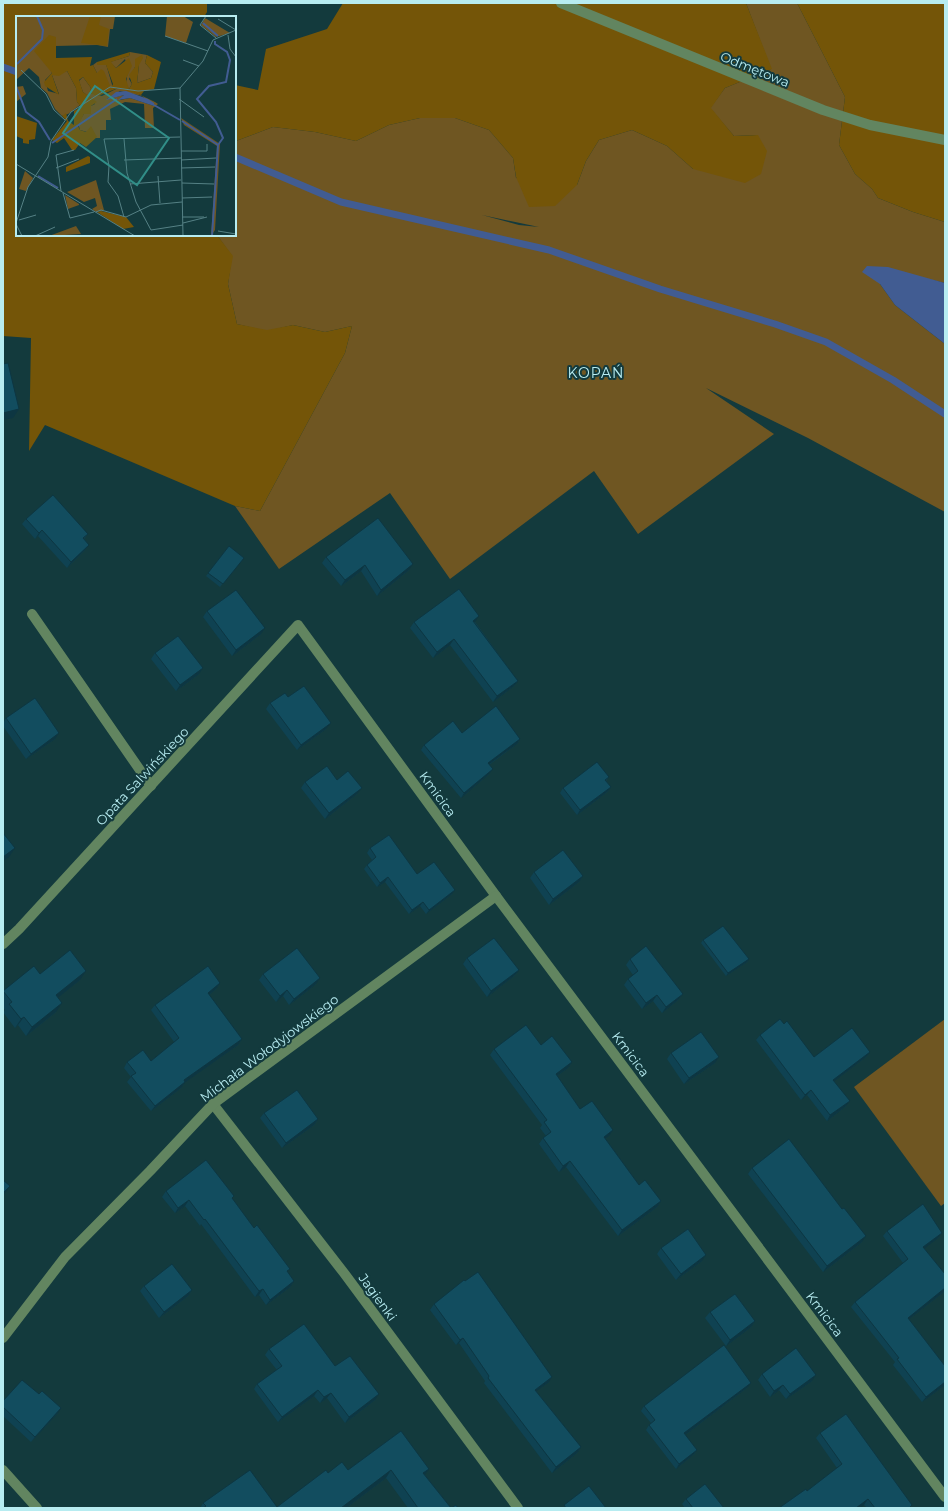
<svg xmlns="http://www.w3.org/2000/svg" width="948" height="1511" font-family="Montserrat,sans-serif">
<rect width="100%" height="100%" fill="#133a3d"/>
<g fill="#6f5622" fill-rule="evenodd">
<path d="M746,3H797L845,97L839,145L855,174L872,189L878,198L913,212L945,222V283L919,277L880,284L895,305L945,344V512L808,438L706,388L774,434L638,534L594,471L450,579L390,493L279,569L235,506L260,511L345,353L352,326L325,332L293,325L267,331L237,324L228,284L232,256L217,235H235L236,141L273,127L315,132L356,141L389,125L420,118H455L489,130L513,158L516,178L577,185L586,161L599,140L632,130L667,146L693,169L758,135L734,136L710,108L725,88L771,69ZM482,215L539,227L519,225Z"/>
<path d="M945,1019V1203L941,1206L854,1087Z"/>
</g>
<g fill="#745508">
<path d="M3,3H207V12L204,17H17V235H217L233,256L228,284L237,324L267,330L293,325L325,332L352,326L345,353L260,511L235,506L45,425L29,451L31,338L3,336Z"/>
<path d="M343,3H746L772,69L725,88L711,108L734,136L758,135L767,151L761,174L745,183L693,169L667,146L632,130L599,140L586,161L577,185L555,206L529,207L516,177L513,158L489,130L455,118H420L389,125L356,141L315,132L273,127L236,141L235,144V85L258,90L266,49L327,29Z"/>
<path d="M797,3H945V222L913,212L878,198L872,189L855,174L839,145L845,97Z"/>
</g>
<path fill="#415c92" d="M867,266L888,267L945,283V344L895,305L880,284L862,272Z"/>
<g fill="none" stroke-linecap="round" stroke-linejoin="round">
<g stroke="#415c92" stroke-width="7">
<path d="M3,67L17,72"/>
<path d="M235,157L341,202L549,250L660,289L775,324L826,342L893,380L945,414"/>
</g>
<g stroke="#628560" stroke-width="10">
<path d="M561,3L823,110L870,125L945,140"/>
<path d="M32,614L151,786"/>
<path d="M3,944L19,929L298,625L496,896L945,1497"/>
<path d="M213,1104L344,1273L518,1508"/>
<path d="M3,1338L65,1257L150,1171L213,1104L496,896"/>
<path d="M3,1470L37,1508"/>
</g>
</g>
<g fill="#0f4252">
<path d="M26,519L88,534L84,539L89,545L84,551L67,568L38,536L35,539L22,524Z"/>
<path d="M229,546L244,558L220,587L206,576Z"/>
<path d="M326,557L409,570L377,596L361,571L341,586L322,563Z"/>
<path d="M207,611L261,634L232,656L203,617Z"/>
<path d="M414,622H475L518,681L514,686L493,702L450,645L433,658L410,628Z"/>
<path d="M155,653L199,674L176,691L151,659Z"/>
<path d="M288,697L326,729L297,750L266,709L270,703Z"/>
<path d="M6,718L55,739L26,759L3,726V723Z"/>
<path d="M462,733L520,739L517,744L489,765V774L461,798L421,750L424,745Z"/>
<path d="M609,777L606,781L611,787L607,792L577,815L560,793L563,788Z"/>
<path d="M337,780L357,794L325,819L301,788L305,782Z"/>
<path d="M370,848L417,874L452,894L426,914L420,906L409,914L385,882L377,887L364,869L367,865L372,860L367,853Z"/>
<path d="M534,872L583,876L579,882L549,905L530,878Z"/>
<path d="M703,940L749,959L747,962L726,976L701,943Z"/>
<path d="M467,958L519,970L514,976L487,997L463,964Z"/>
<path d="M630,959L683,994L678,1000L662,1013L653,1001L642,1009L624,985L628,979L633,975L626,965Z"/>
<path d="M40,974L80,980L58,997L56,1012L26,1036L18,1025L15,1028L3,1012L5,1010L3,1007V991Z"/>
<path d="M263,974L316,984L289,1005L283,996L276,1002L259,980Z"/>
<path d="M220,983L216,989L209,995L242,1039L238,1045L185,1082L181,1088L151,1111L127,1082L131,1077L124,1068L127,1062L151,1061L174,1042L151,1010L155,1005Z"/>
<path d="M784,1024L814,1057L870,1052L866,1057L834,1081L846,1106L827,1121L807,1095L801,1100L756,1040L760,1035Z"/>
<path d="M541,1045L572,1062L568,1068L557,1076L580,1109L609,1136L605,1138L639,1185L661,1201L657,1207L618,1236L566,1167L559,1172L539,1144L543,1138L546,1136L540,1128L542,1125L490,1055L494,1049Z"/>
<path d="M671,1053L715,1063L684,1084L667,1059Z"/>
<path d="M264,1113L318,1119L314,1125L282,1148L260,1118Z"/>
<path d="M752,1168L862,1242L823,1272L748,1174Z"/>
<path d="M166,1191L232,1199L294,1281L290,1287L266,1305L259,1295L255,1297L201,1224L200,1226L185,1206L175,1213L162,1197Z"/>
<path d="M887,1231L942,1233L938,1238L924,1248L945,1274V1291L909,1319L945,1366V1385L922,1402L893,1365L895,1362L851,1307L855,1302L903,1263L883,1236Z"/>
<path d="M661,1248L702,1261L676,1280L657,1254Z"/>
<path d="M144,1286L192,1290L188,1296L159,1318L140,1291Z"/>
<path d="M434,1304L549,1382L536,1391L581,1447L577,1453L552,1473L484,1383L485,1381L459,1343L456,1345L430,1310Z"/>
<path d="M710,1312L755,1321L751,1327L726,1346L705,1318Z"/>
<path d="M269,1349L335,1366L375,1400L345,1423L327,1398L320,1403L314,1396L278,1422L254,1389L257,1384L277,1370L265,1355Z"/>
<path d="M762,1374L812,1381L786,1399L779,1390L770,1397L758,1380Z"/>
<path d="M748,1387L685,1435L697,1450L694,1454L676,1469L646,1430L649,1425L651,1423L641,1411L644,1406Z"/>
<path d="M3,1401L58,1413L31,1442L3,1416Z"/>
<path d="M401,1431L425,1475L451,1508H408L386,1478L346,1508H200L203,1503L277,1507L328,1473L348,1470Z"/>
<path d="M820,1433L911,1508H867L864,1505L807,1491L837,1468L816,1438Z"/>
<path d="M686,1499L724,1508H685L682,1504Z"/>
</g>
<g fill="#0d3642">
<path d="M19,409L13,418L3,420V413Z"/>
<path d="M42,530L38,536L35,539L39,533Z"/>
<path d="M89,545L84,551L67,568L71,562Z"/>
<path d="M413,564L409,570L377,596L381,590Z"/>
<path d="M365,565L361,571L341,586L345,580Z"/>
<path d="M479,616L475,622L473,621Z"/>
<path d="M265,628L261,634L232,656L236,650Z"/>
<path d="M454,639L450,645L433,658L437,652Z"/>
<path d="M203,668L199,674L176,691L180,685Z"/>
<path d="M518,681L514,686L493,702L497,696Z"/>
<path d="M331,723L326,729L297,750L301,745Z"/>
<path d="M59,733L55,739L26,759L31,754Z"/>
<path d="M520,739L517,744L484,768L488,763Z"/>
<path d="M493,769L489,774L461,798L464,793Z"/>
<path d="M611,787L607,792L577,815L580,810Z"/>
<path d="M362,788L357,794L325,819L329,813Z"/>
<path d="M15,848L9,857L3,861V857Z"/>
<path d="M583,876L579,882L549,905L553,899Z"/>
<path d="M388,877L385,882L377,887L380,883Z"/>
<path d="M455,890L452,894L426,914L429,910Z"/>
<path d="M423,902L420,906L409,914L412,910Z"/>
<path d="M749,959L747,962L726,976L728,973Z"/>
<path d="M519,970L514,976L487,997L491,991Z"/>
<path d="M86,971L80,980L50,1004L56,995Z"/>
<path d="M320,978L316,984L289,1005L294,999Z"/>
<path d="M220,983L216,989L204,999L208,993Z"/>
<path d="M287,990L283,996L276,1002L280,996Z"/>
<path d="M683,994L678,1000L662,1013L666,1007Z"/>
<path d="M657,995L653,1001L642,1009L646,1003Z"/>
<path d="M62,1003L56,1012L26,1036L32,1027Z"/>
<path d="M24,1017L18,1025L15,1028L21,1019Z"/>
<path d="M242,1039L238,1045L180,1086L184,1080Z"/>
<path d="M870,1052L866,1057L829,1085L833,1080Z"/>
<path d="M719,1057L715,1063L684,1084L689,1078Z"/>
<path d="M572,1062L568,1068L551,1080L556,1074Z"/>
<path d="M185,1082L181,1088L151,1111L155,1106Z"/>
<path d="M811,1090L807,1095L801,1100L805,1095Z"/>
<path d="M850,1101L846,1106L827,1121L830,1115Z"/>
<path d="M318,1119L314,1125L282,1148L286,1143Z"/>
<path d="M613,1130L609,1136L599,1142L604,1137Z"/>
<path d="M570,1161L566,1167L559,1172L563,1166Z"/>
<path d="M10,1186L6,1192L3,1195V1193Z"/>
<path d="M189,1200L185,1206L175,1213L178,1208Z"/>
<path d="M661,1201L657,1207L618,1236L622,1230Z"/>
<path d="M942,1233L938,1238L920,1252L923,1247Z"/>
<path d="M866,1236L862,1242L823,1272L827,1266Z"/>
<path d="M706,1255L702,1261L676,1280L681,1274Z"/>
<path d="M294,1281L290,1287L266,1305L270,1300Z"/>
<path d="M945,1288V1291L904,1323L908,1318Z"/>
<path d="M263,1289L259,1295L255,1297L259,1291Z"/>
<path d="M192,1290L188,1296L159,1318L164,1312Z"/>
<path d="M755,1321L751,1327L726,1346L730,1340Z"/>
<path d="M463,1338L459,1343L456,1345L460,1340Z"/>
<path d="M816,1375L812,1381L786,1399L790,1394Z"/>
<path d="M552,1377L549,1382L531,1395L535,1390Z"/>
<path d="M945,1382V1385L922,1402L926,1397Z"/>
<path d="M751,1383L748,1387L681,1438L684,1433Z"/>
<path d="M783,1385L779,1390L770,1397L774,1391Z"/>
<path d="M318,1390L314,1396L278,1422L282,1417Z"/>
<path d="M331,1393L327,1398L320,1403L324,1397Z"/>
<path d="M379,1394L375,1400L345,1423L349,1417Z"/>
<path d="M61,1408L58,1413L31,1442L35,1437Z"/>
<path d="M581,1447L577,1453L552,1473L556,1467Z"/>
<path d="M697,1450L694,1454L676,1469L679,1464Z"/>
<path d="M429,1469L424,1476L423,1473Z"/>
<path d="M391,1470L386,1478L346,1508H341Z"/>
<path d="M868,1499L864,1505L860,1508H856Z"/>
</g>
<g fill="#124d5f" stroke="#0d3642">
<path d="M8,363L19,409L3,413V364Z"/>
<path d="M53,495L88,534L83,538L89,545L71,562L42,530L39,533L26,519Z"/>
<path d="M378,518L413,564L381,590L365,565L345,580L326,557Z"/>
<path d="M229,546L244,558L223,584L208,573Z"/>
<path d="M459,589L479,616L473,621L518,681L497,696L454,639L437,652L414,622Z"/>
<path d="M236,590L265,628L236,650L207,611Z"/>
<path d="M178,636L203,668L180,685L155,653Z"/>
<path d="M304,686L331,723L301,745L270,703L285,693L288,697Z"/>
<path d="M35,698L59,733L31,754L6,718Z"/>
<path d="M496,706L520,739L488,763L493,769L464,793L424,745L453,721L462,733Z"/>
<path d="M597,762L609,777L605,780L611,787L580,810L563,788Z"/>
<path d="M327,766L337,780L348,771L362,788L329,813L305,782Z"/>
<path d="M3,833L15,848L3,857Z"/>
<path d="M389,835L417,874L434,862L455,890L429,910L423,902L412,910L388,877L380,883L367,865L376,857L370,848Z"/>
<path d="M563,850L583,876L553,899L534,872Z"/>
<path d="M723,926L749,959L728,973L703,940Z"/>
<path d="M494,938L519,970L491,991L467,958Z"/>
<path d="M646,946L683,994L666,1007L657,995L646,1003L628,979L638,971L630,959Z"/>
<path d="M297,948L320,978L294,999L287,990L280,996L263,974Z"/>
<path d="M70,950L86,971L56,995L62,1003L32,1027L24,1017L21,1019L9,1004L12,1002L3,991L34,966L40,974Z"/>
<path d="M208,966L220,983L208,993L242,1039L184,1080L185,1082L155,1106L131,1076L136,1073L127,1062L143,1050L151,1061L179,1038L155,1005Z"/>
<path d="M780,1019L784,1024L787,1021L814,1057L852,1028L870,1052L833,1080L850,1101L830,1115L811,1090L805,1095L760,1035Z"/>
<path d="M526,1025L541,1045L552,1036L572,1062L556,1074L580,1109L592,1101L613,1130L604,1137L639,1185L645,1180L661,1201L622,1230L570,1161L563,1166L543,1138L551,1132L544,1122L547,1120L494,1049Z"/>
<path d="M701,1032L719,1057L689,1078L671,1053Z"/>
<path d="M297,1090L318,1119L286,1143L264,1113Z"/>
<path d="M789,1139L842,1209L844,1208L866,1236L827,1266L752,1168Z"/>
<path d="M206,1160L234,1196L232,1198L254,1228L257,1225L290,1269L287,1271L294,1281L270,1300L263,1289L259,1291L205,1219L204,1220L189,1200L178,1208L166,1191Z"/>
<path d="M3,1180L10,1186L3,1193Z"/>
<path d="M923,1204L942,1233L923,1247L945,1274V1288L908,1318L945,1366V1382L926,1397L897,1359L899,1358L855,1302L908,1259L887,1231Z"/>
<path d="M688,1229L706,1255L681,1274L661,1248Z"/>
<path d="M172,1264L192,1290L164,1312L144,1286Z"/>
<path d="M478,1272L552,1377L535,1390L581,1447L556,1467L488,1378L489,1376L463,1338L460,1340L434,1304L464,1280L465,1281Z"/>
<path d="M735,1294L755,1321L730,1340L710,1312Z"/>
<path d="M304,1324L335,1366L350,1356L379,1394L349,1417L331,1393L324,1397L318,1390L282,1417L257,1384L282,1366L269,1349Z"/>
<path d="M724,1345L751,1383L684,1433L697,1450L679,1464L649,1425L655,1420L644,1406Z"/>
<path d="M796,1348L816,1375L790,1394L783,1385L774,1391L762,1374Z"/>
<path d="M22,1380L39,1394L42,1391L61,1408L35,1437L3,1407V1401Z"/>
<path d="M846,1414L912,1505L909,1508H875L868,1499L856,1508H779L806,1489L807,1491L842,1464L820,1433Z"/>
<path d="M401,1431L429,1469L423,1473L451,1508H418L391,1470L341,1508H203L206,1506L203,1503L250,1470L277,1507L326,1470L328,1473L342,1462L348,1470Z"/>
<path d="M705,1484L724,1508H693L686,1499Z"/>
<path d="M589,1486L606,1508H566L564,1505Z"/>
<path d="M456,1505L458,1508H451Z"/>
</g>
<g text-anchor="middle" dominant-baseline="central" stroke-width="4" stroke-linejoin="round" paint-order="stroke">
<g font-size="13" fill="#b7ecf1" stroke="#133a3d">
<text transform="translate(755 69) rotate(22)">Odmętowa</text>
<text transform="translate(142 776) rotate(-47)">Opata Salwińskiego</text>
<text transform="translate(438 794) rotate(54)">Kmicica</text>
<text transform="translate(269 1048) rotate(-37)">Michała Wołodyjowskiego</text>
<text transform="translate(631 1054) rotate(53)">Kmicica</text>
<text transform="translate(378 1297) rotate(54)">Jagienki</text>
<text transform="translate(825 1314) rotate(53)">Kmicica</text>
</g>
<g font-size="14" letter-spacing="1" fill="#b7ecf1" stroke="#133a3d">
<text x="596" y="373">KOPAŃ</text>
</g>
</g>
<g transform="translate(16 16)">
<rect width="220" height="220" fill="#133a3d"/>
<path d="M0,0H99L97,13H94L92,31L81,29L40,30V21L23,31L36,57L29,64L32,75L43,78L36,59L51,55L60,72L61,86L64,89L52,98L46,100L39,93L31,77L25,72L23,61L13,52L0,64ZM151,0H167L177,6L170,27L149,20ZM189,2L214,17L200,21L185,9ZM114,36L131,39L129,47L137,56L135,62L121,67L123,49L119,51L113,63L116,68L113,73L110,68L112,53L109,43L100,52L94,46L113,40ZM81,46V49L90,48L97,72H94L81,57L77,49ZM67,61L75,72L74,77L86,80L102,72L114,74L139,86L142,88L137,92L138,112H129L128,88L109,86L94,93L95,104H90V114H84V122H79L75,111L71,116L64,114L62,107L68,98L75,97V90L79,88L78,85L67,76L63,65ZM104,75L126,80L138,90L114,82L104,84L108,79L91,83ZM7,70L10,78L0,86V71ZM165,102L204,128L199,214L195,220L201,130L168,109ZM9,155L17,162L10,175L3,173ZM80,164L88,194L80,196L76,193L81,190L79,182L68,186L51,176ZM49,179L63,188V189L52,193ZM60,210L65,218L33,220Z" fill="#6f5622" fill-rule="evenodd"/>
<path d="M74,0H85L83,9L93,13L91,30L65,27ZM33,19L40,21V42L76,41L74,50L77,49L81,57L85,53L88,55L95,72L97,68L90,49H81V46L114,36L113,40L95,46L100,52L113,42L116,50L110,63L113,73L116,68L113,59L119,51V43L126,39L127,42L123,49L121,67L135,62L137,56L129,47L131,39L145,46L138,73L128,75L125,79L102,72L82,80L73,77L75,72L67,61L63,64L67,76L81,86L75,90V98H68L62,110L64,114L70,116L75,110L81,121L70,131L64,127L59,134H56L48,122L41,127L36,124L51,105L46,100L50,97L52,105L58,109V95L65,91L61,86L60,72L51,55L43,60L36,59L43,79L29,70L28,66L36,57L18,35ZM0,100L21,107L19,123L13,124V128L7,127V123L0,120ZM72,140L74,141V147L50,156V151ZM85,195L110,201L118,211L107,213L81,196Z" fill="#745508"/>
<path d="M110,75L132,83L138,87V90L114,82L102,84L108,79L90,84L100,76Z" fill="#415c92"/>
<path fill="none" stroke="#415c92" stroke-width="2" d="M187,7L202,20M199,25V28L211,36L214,44L210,66L193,70L181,83L200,106L207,122L202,129M1,48L26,23L27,14L21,0M0,70L10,96L23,106L34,124M138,89L164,104M166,105L202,129L196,220M36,127L101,83M22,160L42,172"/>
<path fill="none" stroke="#558185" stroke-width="1" d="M190,0L184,9L200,22M202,3L220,14M212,19L214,33L220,41M149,20L192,35M167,44L183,50M5,54L30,78L38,94L49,104M164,72L167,220M163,83L188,101M108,123L111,157L120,186L135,214L167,209M165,135H191V128M108,144L165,142M165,144L200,142M0,148L119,220M40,152L63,143M165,152L199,151M142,160L144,187M166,167L198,168M114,168L165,164M45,175L40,139L58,134M47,177L54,202L78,196M166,182L196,181M80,196L85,194L110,201L135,189L166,186M108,201L102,180L92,166L93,150L88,123L164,121M166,201H188M3,204L20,199M0,207L12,171L32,141L35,125L55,96L94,71L122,75L164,72L187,45L197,24L220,14M167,207L191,201M0,208L6,220M202,215L220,218M19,220L39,211"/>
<path fill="#318e88" fill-opacity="0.15" stroke="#318e88" stroke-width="2" d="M79,70L153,122L121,169L47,117Z"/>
<rect width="220" height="220" fill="none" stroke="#b7ecf1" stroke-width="2"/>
</g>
<rect width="948" height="1511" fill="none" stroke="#b7ecf1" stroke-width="8"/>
</svg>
